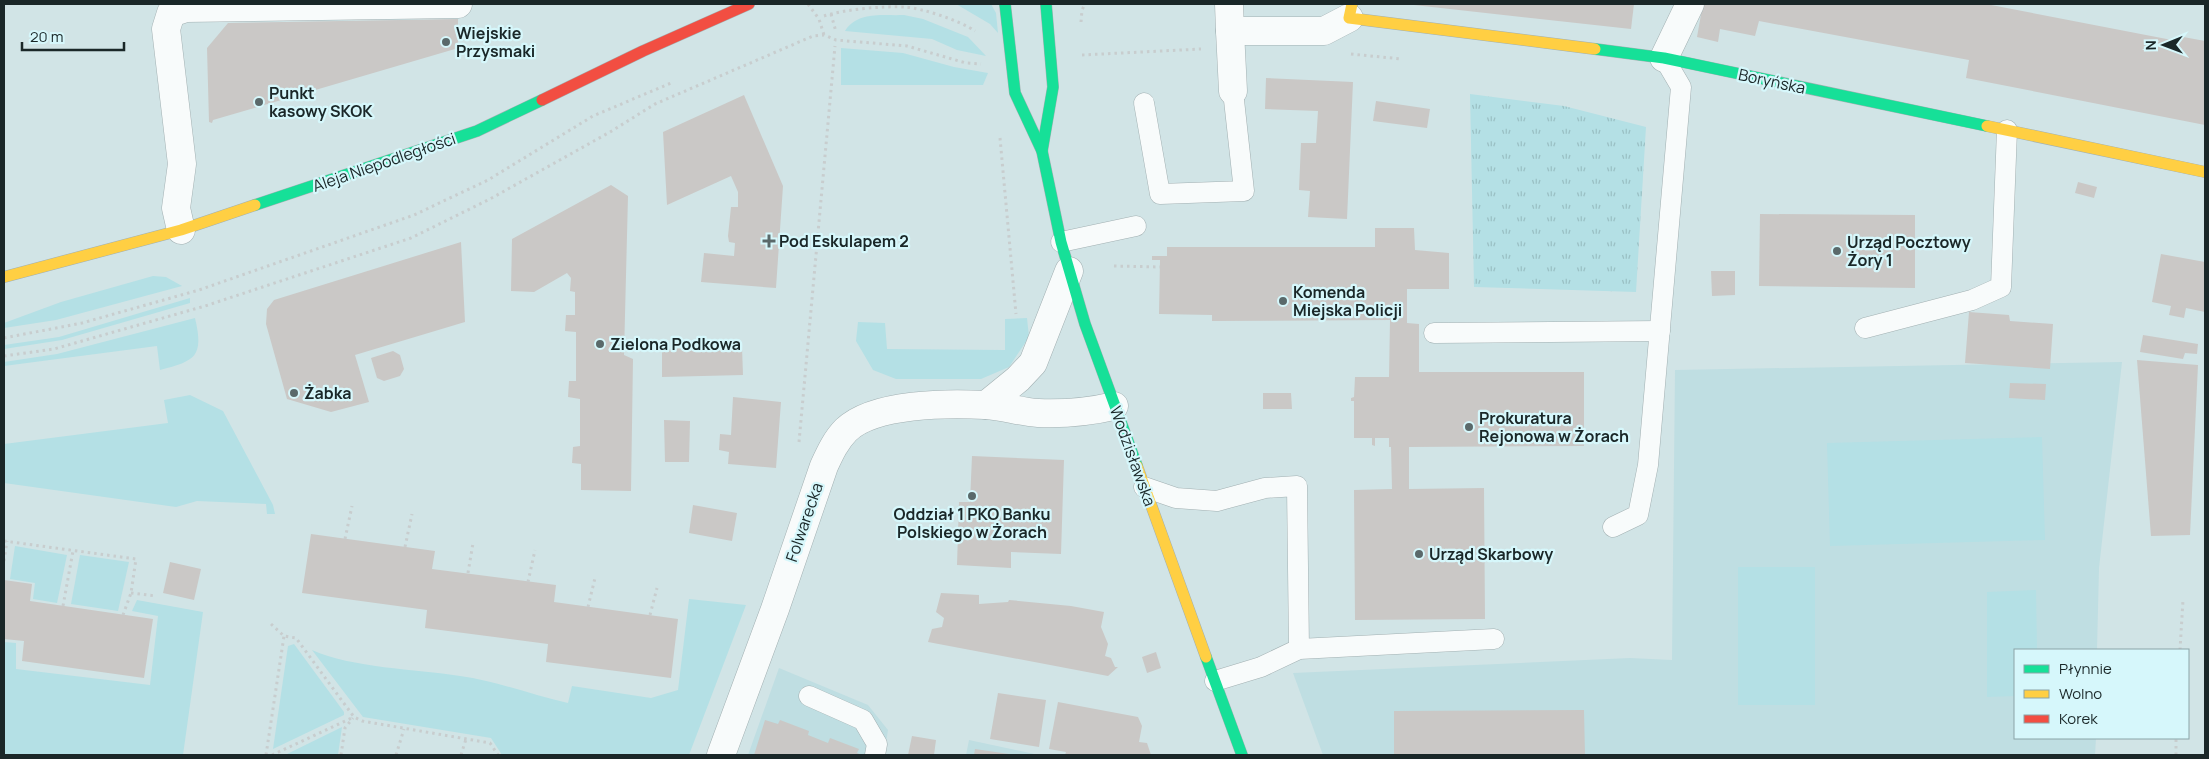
<svg xmlns="http://www.w3.org/2000/svg" width="2209" height="759" font-family="Manrope,sans-serif">
<defs>
<pattern id="park-tufts" width="24" height="20" patternUnits="userSpaceOnUse" patternTransform="scale(1.25)"><rect width="24" height="20" fill="#b4e0e5"/><path d="M3 7l-1-3M5 7V3M7 7l1-3M15 17l-1-3M17 17v-4M19 17l1-3" fill="none" stroke="#9ac0c4"/></pattern>
</defs>
<rect width="100%" height="100%" fill="#d1e4e6"/>
<g fill="#bfdee2">
<path d="M2122,362L2099,568L2097,650H2015V738H2096L2095,755H1323L1293,673L1630,658L1672,660L1675,370Z"/>
<path d="M779,668L868,705L888,730L884,755H748Z"/>
<path d="M969,740L1039,755H966Z"/>
</g>
<g fill="#b4e0e5">
<path d="M956,4H991L996,13L998,33L990,24Z"/>
<path d="M904,15L923,19L968,37L986,56L957,50L932,39L845,31C858,11 882,16 904,15Z"/>
<path d="M841,48L903,53L954,67L988,73L983,85H841Z"/>
<path d="M153,276L166,277L182,286L56,320L4,328V323L61,302Z"/>
<path d="M190,298V303L62,340L4,349V345L59,337Z"/>
<path d="M195,318C204,356 196,361 160,370L157,346L4,366V362L57,354Z"/>
<path d="M1027,318L1029,337L1009,367L981,379H896L873,370L856,341L858,322L885,323L887,349L1005,350V319Z"/>
<path d="M190,395L223,411L273,505L275,514H267L266,504L197,501L176,507L4,483V444L168,423L164,400Z"/>
<path d="M2042,437L2045,540L1830,546L1827,443Z"/>
<path d="M15,546L67,555L57,603L33,599L35,583L10,579Z"/>
<path d="M80,555L129,562L118,611L71,604Z"/>
<rect x="1738" y="567" width="77" height="138"/>
<path d="M2036,590L2037,650H2015V696L1987,697V592Z"/>
<path d="M689,599L746,605L689,755H502L491,738L363,717L312,650C352,668 415,669 460,676C497,681 532,695 568,703L572,686L651,698L678,690Z"/>
<path d="M137,600L203,612L183,755H4V642L16,643V669L150,685L158,616L132,611Z"/>
<path d="M294,644L344,712V715L273,749L288,646Z"/>
<path d="M342,727L338,755H285Z"/>
</g>
<path fill="url(#park-tufts)" d="M1470,94L1564,106L1646,127L1636,292L1474,287Z"/>
<g fill="#cac8c6">
<path d="M1405,4H1634L1631,29Z"/>
<path d="M1705,4H1986L2177,41L2178,36L2205,41V125L1966,78L1969,60L1759,21L1755,36L1720,29L1718,42L1697,37L1702,9Z"/>
<path d="M458,19V51L455,49L213,120L212,123L209,122L207,48L228,23Z"/>
<path d="M1266,78L1353,82L1347,219L1308,217L1310,191L1299,190L1301,143H1316L1318,111L1265,109Z"/>
<path d="M744,95L783,186L776,288L701,282L704,253L734,256L735,243L729,242L728,236L731,207H738V192L731,176L667,205L663,132Z"/>
<path d="M1376,101L1430,109L1427,128L1373,121Z"/>
<path d="M2078,182L2097,187L2094,198L2075,193Z"/>
<path d="M611,185L628,196L624,355L633,359L631,491L581,490V464L572,463L573,447L580,446V399L568,397L569,381H576V332L565,331L566,315H575V292L570,291L571,278L567,273L534,292L511,291L512,239Z"/>
<path d="M1760,214L1915,215V288L1759,286Z"/>
<path d="M1375,228H1414L1415,250L1449,253V289H1407V323L1419,324V372H1584V446L1409,447V489L1484,488L1485,619L1355,620L1354,490L1392,489L1391,447H1389V438H1375V446L1372,445V438H1354V401H1351V398L1354,397L1355,377H1389L1390,320L1212,321V315L1159,314L1160,260H1152V256H1167V247H1375Z"/>
<path d="M461,242L465,322L355,355L369,402L331,412L287,399L266,324L267,309L274,300Z"/>
<path d="M2161,254L2205,262V312L2186,308L2184,318L2169,315L2171,306L2152,302Z"/>
<path d="M1711,271H1735V295L1712,296Z"/>
<path d="M1969,312L2009,315L2010,321L2053,324L2050,369L1965,363Z"/>
<path d="M2143,335L2198,344L2197,354L2185,353L2183,359L2140,352Z"/>
<path d="M742,347L743,375L662,377V349Z"/>
<path d="M393,351L400,355L404,369L400,376L384,381L377,378L371,358Z"/>
<path d="M2137,360L2198,365L2190,535L2151,536Z"/>
<path d="M2010,383L2046,384L2045,400L2009,398Z"/>
<path d="M1263,393H1291L1292,409H1263Z"/>
<path d="M733,397L781,402L776,468L728,464L729,452L719,450L720,434L731,435Z"/>
<path d="M664,420L690,421L689,462H665Z"/>
<path d="M972,456L1064,460L1061,554L1011,552V568L957,565L959,502H970Z"/>
<path d="M693,505L737,513L732,541L689,533Z"/>
<path d="M311,534L435,551L432,569L556,585L554,602L678,619L671,678L546,662L548,644L425,628L427,610L302,593Z"/>
<path d="M170,562L201,569L194,600L163,593Z"/>
<path d="M4,580L32,584L30,601L153,619L144,678L22,661L24,641L4,639Z"/>
<path d="M941,593L979,595V604L1008,602L1009,600L1071,606L1104,612L1101,627L1108,644L1105,656L1111,658L1115,667H1118L1108,676L928,642L932,629L942,627L944,618L936,612Z"/>
<path d="M1156,652L1161,668L1147,673L1142,657Z"/>
<path d="M998,693L1046,700L1039,747L990,739Z"/>
<path d="M1058,702L1138,717L1142,726L1139,742L1147,743L1151,755H1065L1066,752L1049,749Z"/>
<path d="M1584,710L1585,755H1394V711Z"/>
<path d="M765,720L778,724L780,720L809,731L808,735L828,743L830,738L859,749L857,753L862,755H754Z"/>
<path d="M912,736L936,740L934,755H908Z"/>
<path d="M975,749L1009,754V755H974Z"/>
</g>
<g fill="none" stroke-linecap="round" stroke-linejoin="round">
<defs>
<g id="lane">
<path d="M1144,103L1160,194L1244,191L1233,91"/>
<path d="M1061,242L1136,226"/>
<path d="M1865,328L1972,300L2001,287L2007,130"/>
<path d="M1434,333L1660,331"/>
<path d="M1144,487L1176,498L1217,501L1265,488L1297,486L1299,649"/>
<path d="M1613,527L1638,515L1648,465L1681,87L1664,58"/>
<path d="M1215,681L1261,667L1299,649L1494,639"/>
<path d="M809,696L863,720L877,744L875,755"/>
</g>
<g id="street">
<path d="M1229,4L1230,31H1324L1349,18"/>
<path d="M1230,31L1233,91"/>
<path d="M1664,58L1690,4"/>
<path d="M181,230L176,208L182,164L166,29L171,13L186,8L458,4"/>
<path d="M986,405L1018,379L1033,363L1069,271"/>
<path d="M721,755L775,609L824,466C830,453 836,440 846,430C874,403 948,403 986,405C1003,406 1021,412 1038,413C1064,414 1089,412 1114,406"/>
</g>
<g id="fast">
<path d="M1005,4L1015,93L1042,151L1061,242L1085,324L1137,466"/>
<path d="M1595,49L1664,58L1987,126"/>
<path d="M1042,151L1053,87L1046,4"/>
<path d="M255,205L477,131L542,100"/>
<path d="M1206,657L1242,755"/>
</g>
<g id="slow">
<path d="M1352,4L1349,18L1595,49"/>
<path d="M1987,126L2205,172"/>
<path d="M4,277L181,230L255,205"/>
<path d="M1137,466L1206,657"/>
</g>
<path id="jam" d="M542,100L643,51L749,4"/>
</defs>
<use href="#lane" stroke="#a2b0b2" stroke-width="21"/>
<use href="#street" stroke="#a2b0b2" stroke-width="29"/>
<use href="#fast" stroke="#a2b0b2" stroke-width="12"/>
<use href="#slow" stroke="#a2b0b2" stroke-width="12"/>
<use href="#jam" stroke="#a2b0b2" stroke-width="12"/>
<g stroke="#c8cdce" stroke-width="3" stroke-dasharray="2.5 4" stroke-linecap="butt">
<path d="M808,4L819,19L824,35"/>
<path d="M831,14L836,32"/>
<path d="M824,16C846,9 882,6 905,7C922,8 961,21 975,31"/>
<path d="M1081,22L1082,10L1085,4"/>
<path d="M1351,54L1402,59"/>
<path d="M1082,55L1201,49"/>
<path d="M1000,138L1016,314"/>
<path d="M1114,266L1160,267"/>
<path d="M4,338L82,323L199,290L414,215L488,180L593,116L671,83"/>
<path d="M4,356L54,349L205,306L411,238L490,199L610,132L655,104L813,36L824,35L836,40L907,46L966,63L981,64"/>
<path d="M799,442L835,46"/>
<path d="M345,539L352,506"/>
<path d="M4,541L136,559L131,593L123,615"/>
<path d="M405,547L412,514"/>
<path d="M4,561L7,541"/>
<path d="M468,573L473,543"/>
<path d="M528,582L535,550"/>
<path d="M131,593L156,596"/>
<path d="M63,606L73,551"/>
<path d="M588,607L595,578"/>
<path d="M650,615L657,588"/>
<path d="M271,624L284,636L296,638L354,717L362,721L490,743L498,755"/>
<path d="M2180,650L2183,600"/>
<path d="M266,755L284,636"/>
<path d="M272,755L354,717"/>
<path d="M341,755L345,728L353,718"/>
<path d="M396,755L404,729"/>
<path d="M461,755L466,739"/>
<path d="M2176,755V738"/>
</g>
<use href="#lane" stroke="#f8fbfb" stroke-width="20"/>
<use href="#street" stroke="#f8fbfb" stroke-width="28"/>
<use href="#fast" stroke="#16e098" stroke-width="11"/>
<use href="#slow" stroke="#ffcf43" stroke-width="11"/>
<use href="#jam" stroke="#f24e42" stroke-width="11"/>
</g>
<g fill="#5a696a" stroke="#d6f7fb" stroke-width="2">
<circle cx="446" cy="42" r="5"/>
<circle cx="259" cy="102" r="5"/>
<path d="M766.5 233.5h5v5h5v5h-5v5h-5v-5h-5v-5h5z"/>
<circle cx="1837" cy="251" r="5"/>
<circle cx="1283" cy="301" r="5"/>
<circle cx="600" cy="344" r="5"/>
<circle cx="294" cy="393" r="5"/>
<circle cx="1469" cy="427" r="5"/>
<circle cx="972" cy="496" r="5"/>
<circle cx="1419" cy="554" r="5"/>
</g>
<g text-anchor="middle" dominant-baseline="central" stroke-width="4.5" stroke-linejoin="round" paint-order="stroke">
<g font-size="16" font-weight="bold" fill="#1a2728" stroke="#d6f7fb" text-anchor="start">
<text x="456" y="33">Wiejskie<tspan x="456" dy="18">Przysmaki</tspan></text>
<text x="269" y="93">Punkt<tspan x="269" dy="18">kasowy SKOK</tspan></text>
<text x="779" y="241">Pod Eskulapem 2</text>
<text x="1847" y="242">Urząd Pocztowy<tspan x="1847" dy="18">Żory 1</tspan></text>
<text x="1293" y="292">Komenda<tspan x="1293" dy="18">Miejska Policji</tspan></text>
<text x="610" y="344">Zielona Podkowa</text>
<text x="304" y="393">Żabka</text>
<text x="1479" y="418">Prokuratura<tspan x="1479" dy="18">Rejonowa w Żorach</tspan></text>
<text x="972" y="514" text-anchor="middle">Oddział 1 PKO Banku<tspan x="972" dy="18">Polskiego w Żorach</tspan></text>
<text x="1429" y="554">Urząd Skarbowy</text>
</g>
<g font-size="16" fill="#1a2728" stroke="#d6f7fb">
<text transform="translate(1772 81) rotate(12)">Boryńska</text>
<text transform="translate(384 162) rotate(-19)">Aleja Niepodległości</text>
<text transform="translate(1133 456) rotate(70)">Wodzisławska</text>
<text transform="translate(804 522) rotate(-71)">Folwarecka</text>
</g>
</g>
<rect width="2209" height="759" fill="none" stroke="#1a2728" stroke-width="10"/>
<rect x="2014" y="649" width="175" height="90" fill="#d6f7fb" stroke="#8ba4a7"/>
<rect x="2024" y="665" width="25" height="8" fill="#16e098" stroke="#8ba4a7"/>
<text x="2059" y="674" font-size="15" fill="#1a2728">Płynnie</text>
<rect x="2024" y="690" width="25" height="8" fill="#ffcf43" stroke="#8ba4a7"/>
<text x="2059" y="699" font-size="15" fill="#1a2728">Wolno</text>
<rect x="2024" y="715" width="25" height="8" fill="#f24e42" stroke="#8ba4a7"/>
<text x="2059" y="724" font-size="15" fill="#1a2728">Korek</text>
<g transform="translate(2164 45) rotate(269)" stroke="#d6f7fb" stroke-width="4" paint-order="stroke">
<path d="M0-4L9 19L0 12L-9 19Z" fill="#1a2728"/>
<text y="-8" font-size="14" font-weight="bold" text-anchor="middle" fill="#1a2728">N</text>
</g>
<path d="M22 42v8h102v-8" fill="none" stroke="#1a2728" stroke-width="2.5"/>
<text x="30" y="42" font-size="15" fill="#1a2728" stroke="#d6f7fb" stroke-width="4" paint-order="stroke">20 m</text>
</svg>
